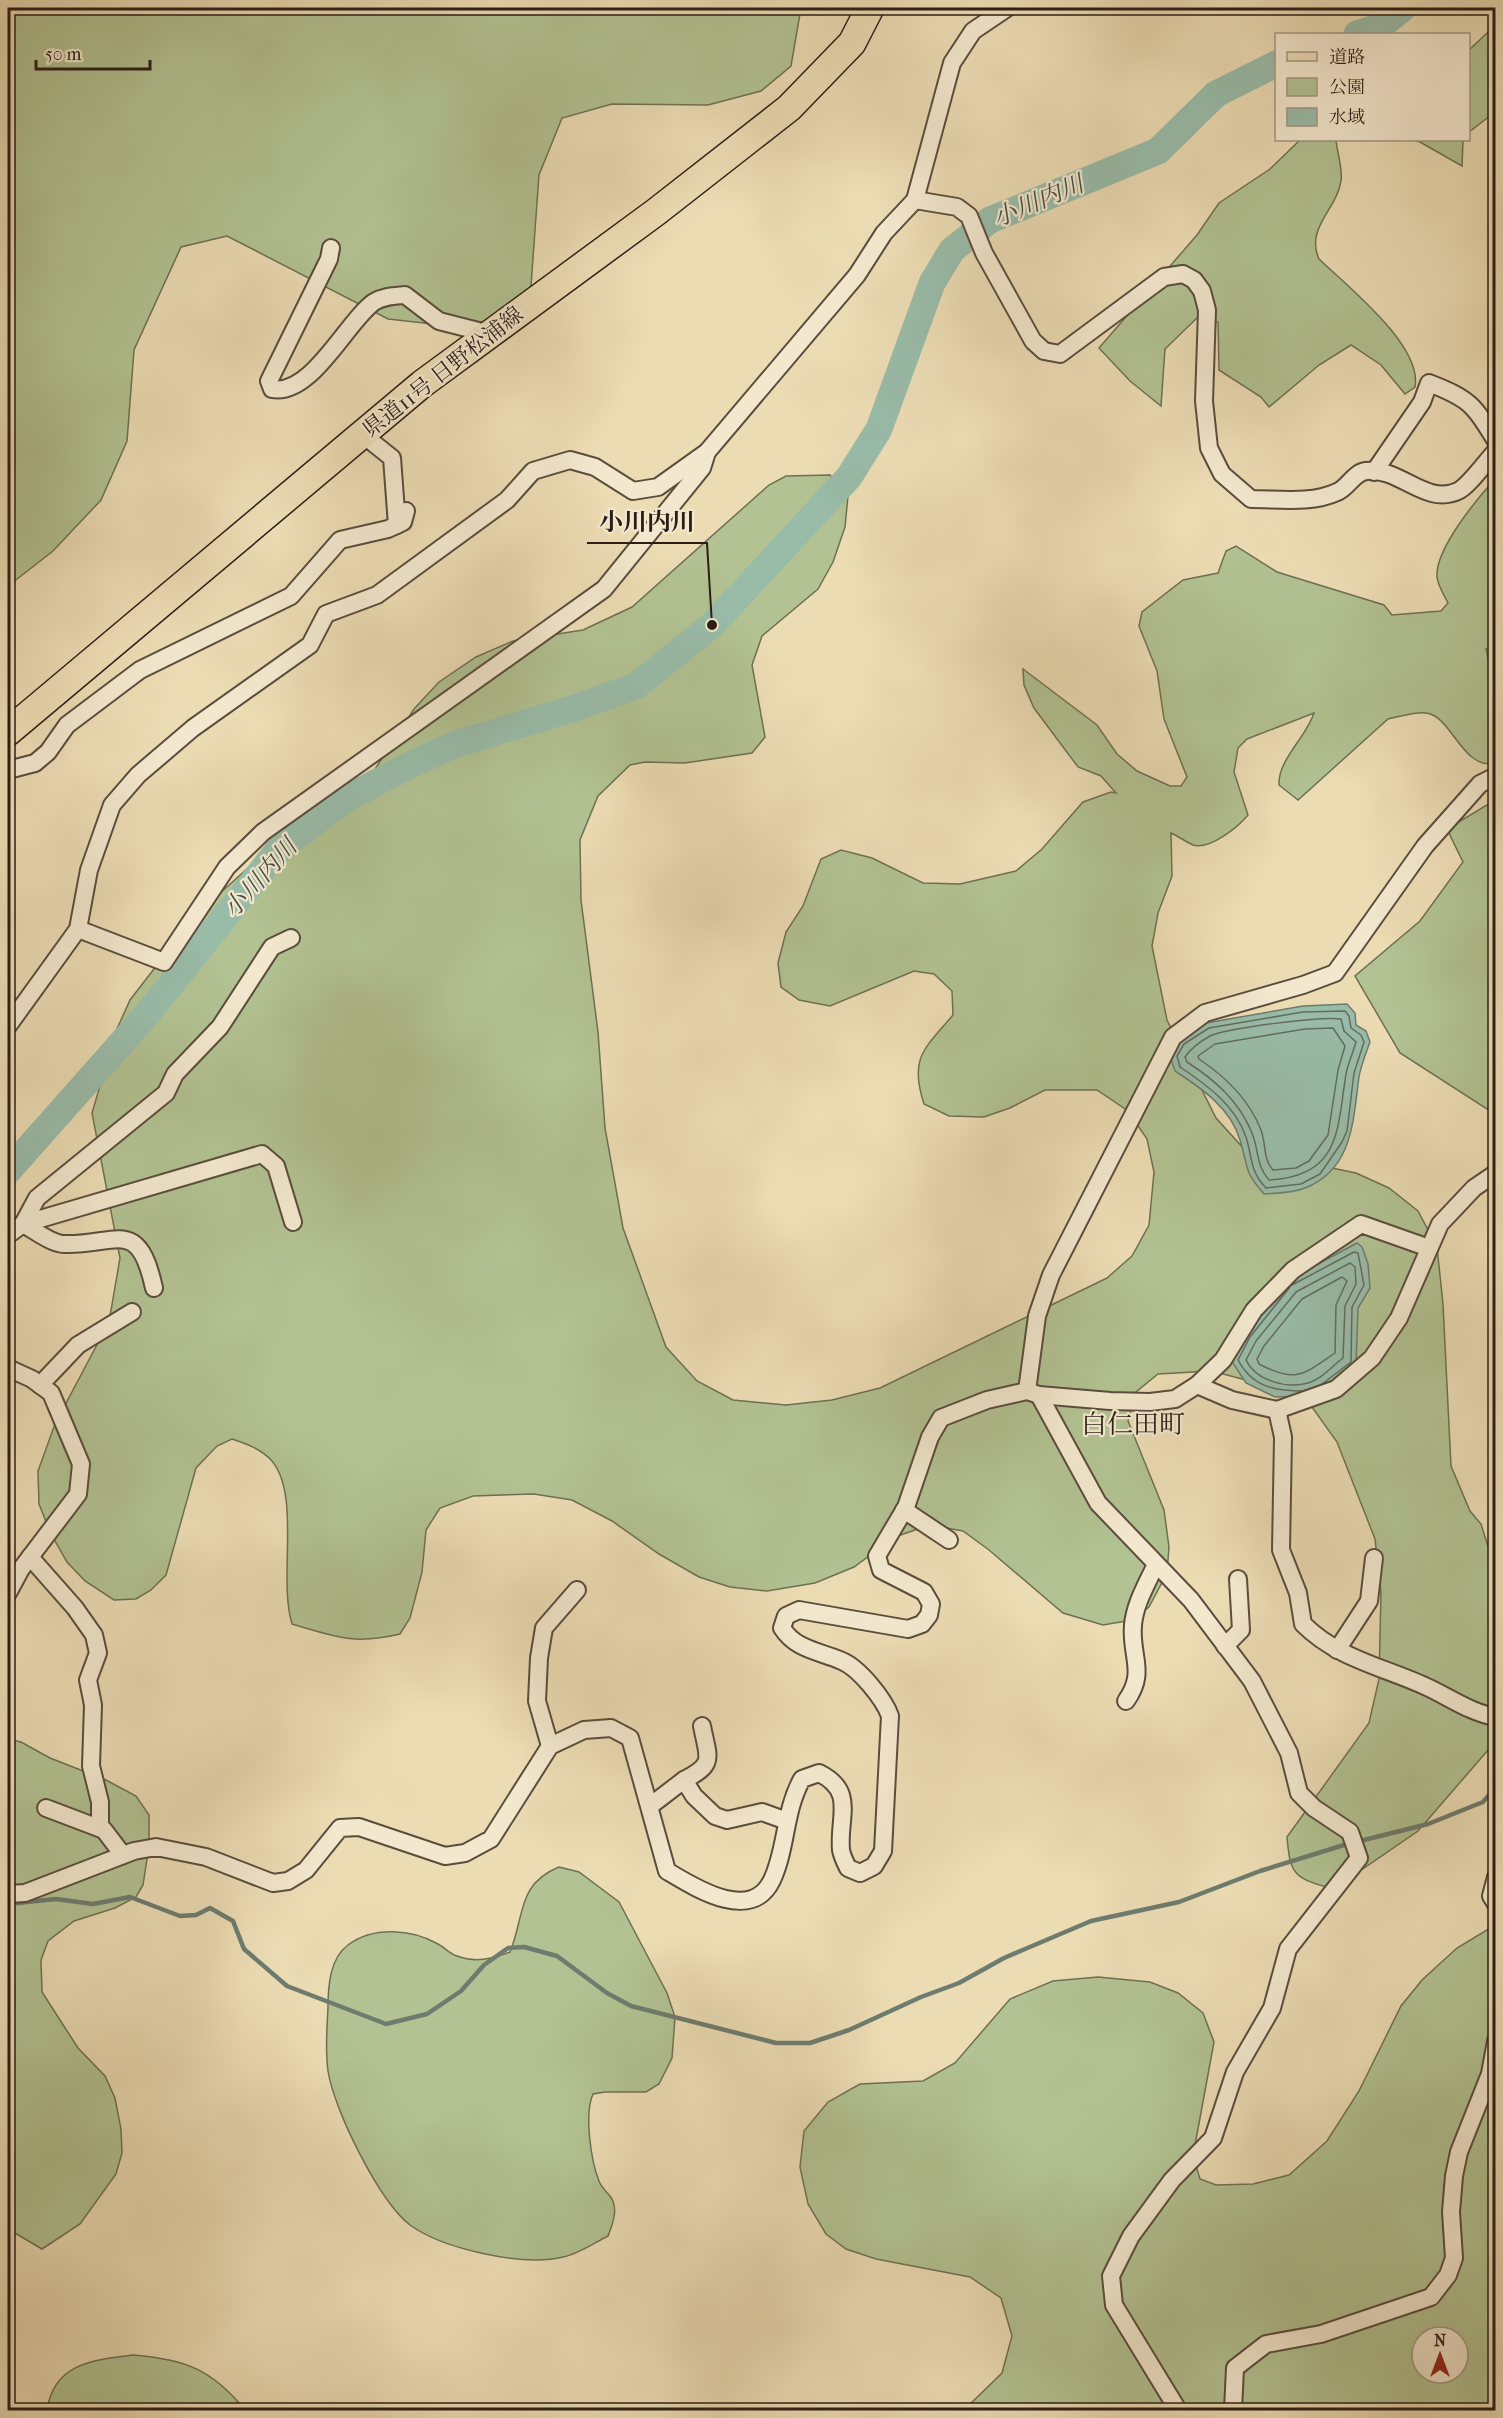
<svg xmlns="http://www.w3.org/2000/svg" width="1503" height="2418" font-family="'IM FELL French Canon','Noto Serif JP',serif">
<rect width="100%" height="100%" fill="#ecdcb4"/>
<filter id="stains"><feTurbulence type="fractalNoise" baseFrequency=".00333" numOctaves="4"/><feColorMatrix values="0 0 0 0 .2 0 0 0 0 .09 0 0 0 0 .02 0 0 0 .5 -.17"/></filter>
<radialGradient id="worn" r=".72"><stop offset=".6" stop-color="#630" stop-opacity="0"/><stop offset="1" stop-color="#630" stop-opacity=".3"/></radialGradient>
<g fill="#b2c292" stroke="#6e7054" stroke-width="1.5" fill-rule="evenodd">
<path d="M8,8H801L791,66L761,91L708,105L612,104L562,118L539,175L530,299L478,329L388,319L227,236L181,247L134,350L127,441L101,500L53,551L8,586Z"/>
<path d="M1495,29V112L1469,132V50L1487,33Z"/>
<path d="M1300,140H1336C1337,152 1343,169 1341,181C1337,209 1305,228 1319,259C1347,286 1423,346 1415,387L1405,394L1381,365L1351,345L1319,365L1269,407L1261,397L1219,370L1218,322L1199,316L1165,349L1161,406L1130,381L1099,348L1197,235L1219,203L1270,169Z"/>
<path d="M1413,140H1463L1462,166L1420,142Z"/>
<path d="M830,475L848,496L845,527L833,562L818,589L762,636L752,665L765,737L752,753L685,763L645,762L630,765L598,796L580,840L581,900L598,1032L605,1128L623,1228L666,1347L697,1381L733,1400L786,1405L832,1400L880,1388L1107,1278L1132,1256L1149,1225L1154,1172L1147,1139L1128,1111L1097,1090H1045L1010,1108L984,1117L949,1116L924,1104C909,1058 924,1049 953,1015L952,991L934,974L914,971L830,1006L799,1000L781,987L778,963L786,932L803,906L821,859L841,850L872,858L923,883L960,884L1016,871L1042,849L1083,802L1111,792L1116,793L1101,776L1078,767L1034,708L1024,685L1023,669L1097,725L1117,754L1137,771L1170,786H1181L1187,777L1164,719L1157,671L1139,626L1142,612L1183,580L1218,573L1226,551L1236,546L1277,572L1384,605L1392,615L1441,611L1448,603C1444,595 1438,586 1437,577C1435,549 1477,499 1495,479V646L1486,649L1491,671L1495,674V763C1463,771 1451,715 1426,713C1415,711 1399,717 1388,719L1298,800L1279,785C1278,759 1306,738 1314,713L1247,739L1238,748L1234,772L1248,815C1238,827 1210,850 1193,845C1186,842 1178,836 1171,833L1172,876L1158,913L1152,946L1167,1020L1216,1118L1245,1150L1356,1173L1389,1188L1418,1211L1437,1247L1443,1304L1451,1466L1470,1511L1481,1524L1495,1569V1742L1418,1831L1364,1868L1327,1887C1293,1878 1290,1872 1287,1837L1369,1723L1379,1679L1381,1592L1375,1539L1337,1442L1312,1407L1257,1383L1212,1371L1158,1374L1136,1392L1128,1421L1164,1510L1169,1547L1167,1573L1149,1607L1132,1620L1103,1625L1063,1613L989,1550L963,1531L929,1525L895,1537L854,1567L815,1583L767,1591L730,1587L699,1577L659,1554L612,1521L572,1500L534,1494L473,1496L440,1508L426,1530L422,1572L410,1618L400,1634C354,1645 336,1637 292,1624C278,1579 301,1496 272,1461C261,1449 247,1444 232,1439L217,1446L196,1468L166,1575L151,1590L136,1599L114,1600L85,1581L67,1562L51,1534L39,1504L38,1471L55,1424L109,1322L120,1258L92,1113L116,1031L130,1000L188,925L218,895L247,869L310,839L353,803L414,709L439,682L476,657L513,641L583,630L632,607L769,485L786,476Z"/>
<path d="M1495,800V1109H1487L1400,1053L1355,976L1420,921L1463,862L1447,829Z"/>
<path d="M8,1739L21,1742L50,1758L106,1780L136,1796L149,1815V1846L143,1885L136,1897L115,1908L74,1921L48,1941L41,1960L42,1992L78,2048L105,2076L115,2098L121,2129L122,2153L116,2174L80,2224L42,2249L8,2229Z"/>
<path d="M559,1867L579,1872L619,1902L667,1993L675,2017L672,2058L659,2084L646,2092H605L593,2094C584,2114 591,2161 599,2181C601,2187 606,2191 610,2196C619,2208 613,2223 608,2236C594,2243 578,2254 563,2257C524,2267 443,2249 410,2225C379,2201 334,2110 328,2071C325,2050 327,2028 328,2007C328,1986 330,1958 348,1945C373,1926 412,1929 438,1944C444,1947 450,1954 457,1956C475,1963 492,1959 510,1952C525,1915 517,1884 559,1867Z"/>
<path d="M1495,1925V2405L1459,2406L1447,2410H964L1002,2373L1012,2336L1001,2298L970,2277L876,2259L846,2249L826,2234L808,2204L800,2167L804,2131L828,2102L860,2084L923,2081L955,2063L1010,1999L1053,1981L1098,1977L1150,1982L1178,1993L1203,2013L1214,2042L1193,2156L1200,2179L1216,2185L1253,2184L1289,2175L1327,2141L1359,2091L1401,2006L1422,1980L1457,1948ZM1422,2337H1458V2373H1422Z"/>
<path d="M133,2355C184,2359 212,2369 245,2410H47C54,2363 93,2360 133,2355Z"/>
</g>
<g fill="#99bca9" stroke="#6d7c6f" stroke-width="1.5">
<path d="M1347,1004L1355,1013L1356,1025L1366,1031L1370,1042C1366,1053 1361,1065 1359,1077C1353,1121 1353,1169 1305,1188C1293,1193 1277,1193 1264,1194C1243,1170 1249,1169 1240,1140C1231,1108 1201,1088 1175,1071L1170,1056L1179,1040L1206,1023L1303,1006Z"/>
<path d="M1357,1243L1362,1247L1368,1264L1370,1288L1358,1308L1356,1367L1312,1396L1275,1397L1246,1383L1231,1360L1245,1333L1287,1281Z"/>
</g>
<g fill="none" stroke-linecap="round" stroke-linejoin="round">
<g stroke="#626c60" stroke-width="1.5">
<path d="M1345,1011L1349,1016L1351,1028L1361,1035L1364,1042L1354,1073L1347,1131L1342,1142L1320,1174L1301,1184L1266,1188C1249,1170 1253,1159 1246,1137C1235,1105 1207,1085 1180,1067L1177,1056L1184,1044L1209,1028L1303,1012Z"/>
<path d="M1341,1019L1344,1031L1356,1042C1353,1053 1348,1063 1346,1074C1337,1130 1341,1176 1269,1180C1256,1166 1259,1150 1252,1133C1239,1101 1215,1080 1187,1062L1185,1057C1191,1048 1201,1041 1210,1036C1228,1028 1322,1016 1341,1019Z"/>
<path d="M1333,1028L1345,1046L1338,1070L1328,1135L1309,1161L1296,1168L1273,1170C1263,1160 1266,1143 1261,1130C1249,1099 1226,1077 1199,1059L1198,1056L1215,1044L1305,1029Z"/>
<path d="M1350,1263L1355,1267L1356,1284L1345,1306L1343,1358C1332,1366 1322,1379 1308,1383C1287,1389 1256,1381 1246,1360L1256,1341L1296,1292Z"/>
<path d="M1342,1277L1347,1281L1336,1305L1335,1353C1304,1374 1297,1384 1259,1364L1257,1359L1264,1346L1302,1299Z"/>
<path d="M1292,1285L1354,1252L1358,1253L1364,1285L1352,1307L1351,1362L1322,1384"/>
<path d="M1290,1287L1250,1337L1238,1360C1252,1387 1275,1391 1303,1391"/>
</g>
<path stroke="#6d7c6f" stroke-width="4.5" d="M8,1904L56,1899L93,1904L130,1897L180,1916L196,1915L210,1908L233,1921L244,1949L287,1986L386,2024L427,2014L461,1991L484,1965L508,1948L524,1947L557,1956L607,1993L631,2006L776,2043H810L849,2030L921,1997L959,1983L1004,1958L1091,1921L1179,1902L1260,1871L1344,1845L1428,1824L1483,1802L1496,1787"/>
<g stroke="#99bca9" stroke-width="27">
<path d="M1357,34L1381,26L1403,8"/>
<path d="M8,1171L149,1012L279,849L349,797L410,765L456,744L572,709L636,686L712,625L849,477L879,429L932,283L952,250L990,220L1158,151L1216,94L1276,64"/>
</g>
<defs>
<g id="minor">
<path d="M915,200L957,207L969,216L984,253L1033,341L1044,351L1060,354L1164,277L1183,274L1194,280L1202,291L1207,310L1204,401L1209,448L1222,474L1251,499C1278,499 1312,504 1337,492C1348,488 1353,473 1366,471C1400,467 1425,506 1458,491C1469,486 1487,460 1496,451"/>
<path d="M331,248L329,259L269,381L272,389C311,397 347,321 374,302C384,296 394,296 405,295L439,321L490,334"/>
<path d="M362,434L392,458L397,525"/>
<path d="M1374,472L1422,402L1429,383C1470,399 1473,404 1496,441"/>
<path d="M8,770L35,763L48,752L67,725L140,670L291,596L340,540L388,529L403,522L406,511"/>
<path d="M78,929L164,962L227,867L263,832L604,589L702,468L707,452"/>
<path d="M8,1026L78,929L89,870L112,805L138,775L193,728L310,645L326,614L377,595L507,500L533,471L570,460L595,467L633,491L658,487L707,452L857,275L884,233L915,200L952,63L973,31L1007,8"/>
<path d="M8,1235L23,1224L262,1154L276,1166L293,1222"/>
<path d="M154,1288C138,1215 116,1246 64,1244C52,1244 34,1230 23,1224L37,1198L166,1093L175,1074L220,1027L272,947L291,938"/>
<path d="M8,1368L32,1379L51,1393L81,1464L78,1494L21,1569L8,1593"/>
<path d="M40,1385L78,1345L132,1312"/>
<path d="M1197,1385L1232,1400L1277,1410L1283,1437L1281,1550L1298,1593L1303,1624C1338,1659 1384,1667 1427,1687C1449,1697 1471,1713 1496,1717"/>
<path d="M1027,1391L1037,1316L1051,1275L1173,1037L1205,1013L1303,985L1335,973L1425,846L1480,784L1496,776"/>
<path d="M1039,1395L1098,1503L1191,1600L1252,1681L1289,1753L1299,1793L1314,1808L1350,1832L1359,1858L1288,1949L1272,2008L1235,2072L1213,2138L1172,2180L1131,2236L1111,2276L1114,2305L1178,2410"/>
<path d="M1277,1410L1336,1389L1372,1358L1399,1318L1440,1224L1474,1188L1496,1173"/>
<path d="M904,1510L949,1540"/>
<path d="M30,1557L75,1608L94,1635L98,1653L88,1680L93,1705L91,1766L100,1802V1828"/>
<path d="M1225,1646L1241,1630L1238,1579"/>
<path d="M1337,1650L1369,1601L1374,1558"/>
<path d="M1126,1701C1147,1672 1130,1656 1133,1625C1135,1603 1147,1584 1156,1564"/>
<path d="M550,1746L537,1701L539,1658L544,1628L577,1590"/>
<path d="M684,1780C716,1764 708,1758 702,1726"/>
<path d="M650,1806L684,1780L694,1796L715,1816L727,1820L762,1812L787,1821"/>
<path d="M46,1808L104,1830L123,1855"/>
<path d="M1496,1877L1491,1896L1496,1904"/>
<path d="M8,1894L25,1893L134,1851L156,1847L206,1857L273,1883L288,1881L306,1870L340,1828L359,1827L445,1856L465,1853L491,1839L550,1746L584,1730L611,1728L630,1738L667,1871C694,1887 751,1924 772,1880C787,1848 784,1811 802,1779L819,1773C856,1791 838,1817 841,1850C842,1856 845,1862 848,1868L860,1873L874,1866L883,1851L890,1716C884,1699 859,1668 842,1661C819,1651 796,1650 782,1628L786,1616L799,1610L908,1629L922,1624L929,1615L931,1604L924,1592L881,1570L877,1556L906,1507L930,1437L941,1418L987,1400L1027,1391L1039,1395L1110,1401L1150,1402L1175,1399L1197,1385L1223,1360L1254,1310L1293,1270L1361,1224L1429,1248"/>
<path d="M1233,2410L1235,2368L1266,2344L1321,2334L1431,2297L1448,2275L1454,2258L1451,2212L1454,2176L1459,2152L1490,2074L1496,2041"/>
</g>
<path id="primary" d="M8,732L422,384L656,212L789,108L852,43L870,8"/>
</defs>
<use href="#minor" stroke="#5a4d3e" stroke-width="20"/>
<use href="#primary" stroke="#2a1d17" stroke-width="30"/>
<use href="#minor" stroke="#f3e8ce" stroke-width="16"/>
<use href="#primary" stroke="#ecdcb4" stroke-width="27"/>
</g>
<g text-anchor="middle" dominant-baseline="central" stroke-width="4.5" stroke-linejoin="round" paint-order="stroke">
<g font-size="22" fill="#2a1d17" stroke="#f3e8ce">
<text transform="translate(443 372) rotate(-38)">県道11号 日野松浦線</text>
</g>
<g font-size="24" font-style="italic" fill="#4b4d43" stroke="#f3e8ce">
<text transform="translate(1038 201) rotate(-23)">小川内川</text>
<text transform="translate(260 878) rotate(-48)">小川内川</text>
</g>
<g font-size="26" fill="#2a1d17" stroke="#f3e8ce">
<text x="1133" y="1424">白仁田町</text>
</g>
</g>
<path fill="none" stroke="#2a1d17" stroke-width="2" d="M712 625L707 543H587"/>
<circle fill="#2a1d17" stroke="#f3e8ce" stroke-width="2" cx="712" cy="625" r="6"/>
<g font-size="24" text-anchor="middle" font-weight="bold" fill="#2a1d17" stroke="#f3e8ce" stroke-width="4.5" stroke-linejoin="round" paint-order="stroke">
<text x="647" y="530">小川内川</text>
</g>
<rect width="1503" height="2418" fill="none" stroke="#ecdcb4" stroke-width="30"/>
<rect x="9" y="9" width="1485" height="2400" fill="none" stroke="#2a1d17" stroke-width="3"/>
<rect x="15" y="15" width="1473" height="2388" fill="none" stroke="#2a1d17" stroke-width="1.5"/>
<rect x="1275" y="33" width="195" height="108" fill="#f3e8ce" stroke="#a39785" stroke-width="1.5"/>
<rect x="1287" y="52" width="30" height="9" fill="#ecdcb4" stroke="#a39785" stroke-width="1.5"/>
<text x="1329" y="63" font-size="18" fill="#2a1d17">道路</text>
<rect x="1287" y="78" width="30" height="18" fill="#b2c292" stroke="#a39785" stroke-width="1.5"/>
<text x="1329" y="93" font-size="18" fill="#2a1d17">公園</text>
<rect x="1287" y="108" width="30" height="18" fill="#99bca9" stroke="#a39785" stroke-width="1.5"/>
<text x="1329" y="123" font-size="18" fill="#2a1d17">水域</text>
<g transform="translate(1440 2355)"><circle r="28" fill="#f3e8ce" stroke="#a39785" stroke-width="1.5"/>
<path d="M0-4.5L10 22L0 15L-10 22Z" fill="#8f2418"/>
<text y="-9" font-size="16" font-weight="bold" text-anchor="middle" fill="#2a1d17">N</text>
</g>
<path d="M36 60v9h114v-9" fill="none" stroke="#2a1d17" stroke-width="3"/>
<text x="45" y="60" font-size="18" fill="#2a1d17" stroke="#f3e8ce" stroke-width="4.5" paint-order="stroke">50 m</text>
<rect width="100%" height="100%" filter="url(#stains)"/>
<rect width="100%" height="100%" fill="url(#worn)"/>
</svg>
